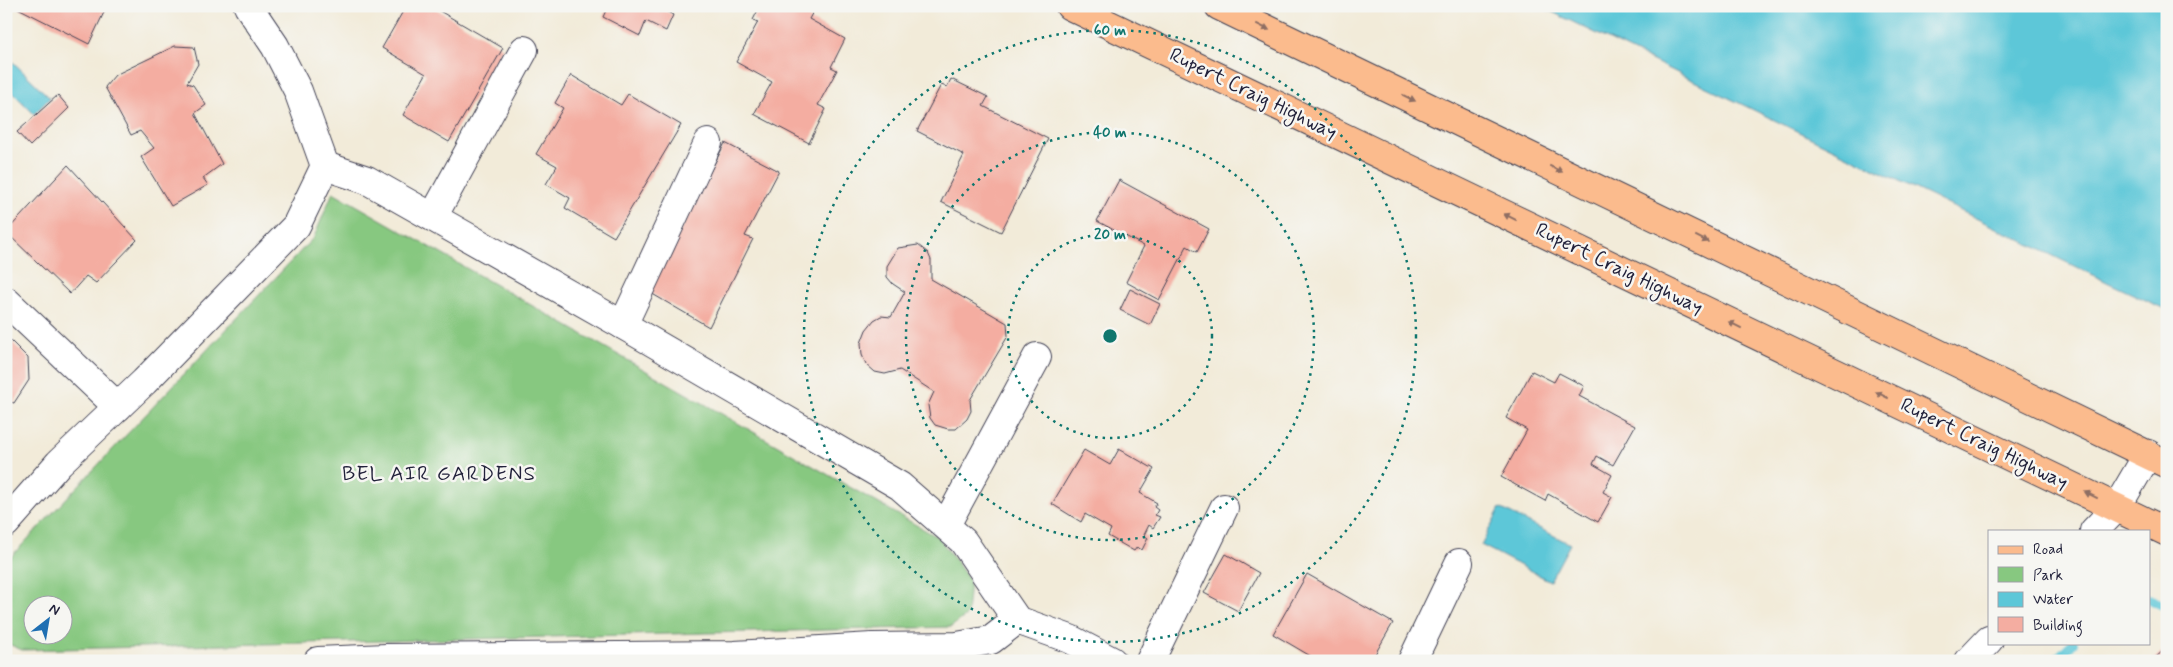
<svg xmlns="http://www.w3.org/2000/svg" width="2173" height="667" font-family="Mynerve,sans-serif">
<rect width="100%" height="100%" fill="#f6f6f2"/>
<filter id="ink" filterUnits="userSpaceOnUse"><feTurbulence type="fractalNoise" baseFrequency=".02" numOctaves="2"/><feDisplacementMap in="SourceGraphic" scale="10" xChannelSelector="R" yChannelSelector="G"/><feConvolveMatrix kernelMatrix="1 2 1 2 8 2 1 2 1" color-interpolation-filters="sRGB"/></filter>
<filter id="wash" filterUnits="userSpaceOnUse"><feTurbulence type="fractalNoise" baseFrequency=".0096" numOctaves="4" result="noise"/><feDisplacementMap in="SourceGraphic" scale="20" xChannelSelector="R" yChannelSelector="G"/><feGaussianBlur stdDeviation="1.12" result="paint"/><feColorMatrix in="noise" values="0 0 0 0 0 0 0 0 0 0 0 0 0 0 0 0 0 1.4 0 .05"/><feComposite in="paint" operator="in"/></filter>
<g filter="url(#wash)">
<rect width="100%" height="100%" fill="#f2ebd9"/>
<path fill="#87c880" stroke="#54755e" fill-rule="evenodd" d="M333,192L939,538L970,581L967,615L951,627L22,650L6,643V562L314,237ZM32,604H62V634H32Z"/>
<g fill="#5dc7d8" stroke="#40748a">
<path d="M1540,6H2167V310L2109,283Z"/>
<path d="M13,62L50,98L34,114L6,86V69Z"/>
<path d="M1500,508L1570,544L1550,581L1481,545Z"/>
</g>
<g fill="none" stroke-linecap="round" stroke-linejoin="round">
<g stroke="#5dc7d8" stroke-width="10">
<path d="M2149,599L2167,607"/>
<path d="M2055,661L2073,643"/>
</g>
</g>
<g id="blocks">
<g fill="#f4ada1">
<path d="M14,6H107L89,44Z"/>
<path d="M406,6H431L503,48L449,142L403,115L426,74L382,48Z"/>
<path d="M608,6H657L673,15L666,31L646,21L640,36L603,17Z"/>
<path d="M760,6H807L814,10L809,19L845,39L831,67L837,70L818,105L826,109L809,143L754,114L772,82L736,62L758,22L753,20Z"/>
<path d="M175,46L194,47L198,64L187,83L193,85L206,105L195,113L222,164L203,178L208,185L171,206L141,157L154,148L140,131L131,135L105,87L115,75Z"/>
<path d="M571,75L621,105L628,94L681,125L614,237L565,208L570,198L546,184L557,166L536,154L563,108L555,103Z"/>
<path d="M951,79L988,97L983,106L1048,139L1001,232L941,202L964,155L917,131L941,85L947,87Z"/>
<path d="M58,95L69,108L30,146L17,132Z"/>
<path d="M725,143L779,171L745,236L753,239L709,327L649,292Z"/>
<path d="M68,165L137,240L96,283L86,276L70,294L6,232Z"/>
<path d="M1119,180L1209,229L1197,252L1187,246L1159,300L1126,282L1144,246L1097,221Z"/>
<path d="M918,245L928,253L931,260V279L1007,323L1008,336L970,400L971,411L967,419L956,429H948L935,425L930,418L928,405L934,392L900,370L885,374L875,372L866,364L862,355L861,343L866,330L874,320L881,316L891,317L905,292L893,284L887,277V266L898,248Z"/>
<path d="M1130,289L1160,304L1150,325L1120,310Z"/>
<path d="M6,336L28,358L29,380L14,403L6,401Z"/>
<path d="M1532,371L1554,382L1559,373L1584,386L1579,396L1635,426L1613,465L1597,456L1593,464L1612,475L1603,492L1612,497L1598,522L1548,494L1545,501L1501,477L1527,430L1506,418Z"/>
<path d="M1119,449L1154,469L1140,493L1157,503L1154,507L1158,510L1155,515L1160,517L1153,528L1149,525L1144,535L1148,538L1142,550L1137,547L1134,551L1108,536L1111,529L1085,514L1081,522L1052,504L1084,450L1110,465Z"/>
<path d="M1226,554L1259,573L1238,611L1204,593Z"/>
<path d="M1307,574L1393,623L1371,661H1319L1273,634Z"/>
<path d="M2167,647V661H2152Z"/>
</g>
</g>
</g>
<g filter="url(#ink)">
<use href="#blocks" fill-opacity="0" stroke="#414053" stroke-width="1"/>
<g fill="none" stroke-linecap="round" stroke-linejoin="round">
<defs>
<g id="minor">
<path d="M248,6L275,46L298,91L325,166"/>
<path d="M325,166L367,180L623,325L900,486L963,541L1017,620L1070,639L1112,661"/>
<path d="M433,217L524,50"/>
<path d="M6,301L118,407"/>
<path d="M623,325L708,143"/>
<path d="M6,523L59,463L144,382L296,226L325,166"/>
<path d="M946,525L1037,357"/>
<path d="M318,661L386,658L734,655L872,647L957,646L991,640L1017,620"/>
<path d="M1150,661L1224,508"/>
<path d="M1412,661L1459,563"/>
</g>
<g id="tertiary">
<path d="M2094,531L2117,507L2148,454"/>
<path d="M1969,661L1989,640"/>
</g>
<g id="primary">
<path d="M1070,6L2167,532"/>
<path d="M1219,6L2167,464"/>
</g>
</defs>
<use href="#minor" stroke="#414053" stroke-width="30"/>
<use href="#tertiary" stroke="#414053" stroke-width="30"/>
<use href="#primary" stroke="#414053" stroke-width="30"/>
<use href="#minor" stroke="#fff" stroke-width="28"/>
<use href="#tertiary" stroke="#fff" stroke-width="28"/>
<use href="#primary" stroke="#fbbb8d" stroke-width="28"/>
</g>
<defs><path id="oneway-solid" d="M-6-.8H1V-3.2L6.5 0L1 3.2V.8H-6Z" transform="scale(1.25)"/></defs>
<g fill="#8e6e64">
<use href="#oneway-solid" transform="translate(1263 27) rotate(26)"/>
<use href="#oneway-solid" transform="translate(1409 98) rotate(26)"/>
<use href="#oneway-solid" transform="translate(1556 169) rotate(26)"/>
<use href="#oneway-solid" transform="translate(1510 217) rotate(-154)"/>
<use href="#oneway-solid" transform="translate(1702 239) rotate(26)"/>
<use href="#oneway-solid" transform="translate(1735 325) rotate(-154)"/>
<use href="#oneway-solid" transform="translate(1882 395) rotate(-154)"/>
<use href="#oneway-solid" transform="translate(2091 495) rotate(-154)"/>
</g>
</g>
<g fill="none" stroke="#0f766e" stroke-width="2.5" stroke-dasharray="2.5 5">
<circle cx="1110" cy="336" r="102"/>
<circle cx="1110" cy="336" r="204"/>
<circle cx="1110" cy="336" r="306"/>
</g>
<g text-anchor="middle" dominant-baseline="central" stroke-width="5" stroke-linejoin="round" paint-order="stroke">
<g font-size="20" fill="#22223b" stroke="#f6f6f2">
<text transform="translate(1253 94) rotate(26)">Rupert Craig Highway</text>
<text transform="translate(1619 269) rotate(26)">Rupert Craig Highway</text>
<text transform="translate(1984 444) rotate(26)">Rupert Craig Highway</text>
</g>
<g font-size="21" letter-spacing="1" fill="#22223b" stroke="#f6f6f2">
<text x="439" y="474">BEL AIR GARDENS</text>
</g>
</g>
<circle cx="1110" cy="336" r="8" fill="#0f766e" stroke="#f6f6f2" stroke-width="2.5"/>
<g font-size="15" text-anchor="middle" font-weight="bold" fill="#0f766e" stroke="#f6f6f2" stroke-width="5" stroke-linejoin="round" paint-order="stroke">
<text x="1110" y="35">60 m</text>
<text x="1110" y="137">40 m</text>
<text x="1110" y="239">20 m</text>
</g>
<rect width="2173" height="667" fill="none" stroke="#f6f6f2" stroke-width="25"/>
<rect x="1988" y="530" width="162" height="115" fill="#f6f6f2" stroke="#a1a1a9"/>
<rect x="1998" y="546" width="25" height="8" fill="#fbbb8d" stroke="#a1a1a9"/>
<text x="2033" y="554" font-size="15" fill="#22223b">Road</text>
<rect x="1998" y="567" width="25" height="15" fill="#87c880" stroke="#a1a1a9"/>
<text x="2033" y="580" font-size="15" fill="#22223b">Park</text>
<rect x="1998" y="592" width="25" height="15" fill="#5dc7d8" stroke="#a1a1a9"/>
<text x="2033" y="604" font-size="15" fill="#22223b">Water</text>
<rect x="1998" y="617" width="25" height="15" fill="#f4ada1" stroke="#a1a1a9"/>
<text x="2033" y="630" font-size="15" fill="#22223b">Building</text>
<g transform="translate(48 620) rotate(31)"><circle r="24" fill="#f6f6f2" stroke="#a1a1a9"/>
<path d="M0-4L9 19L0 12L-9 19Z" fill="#1f6fb2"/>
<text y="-8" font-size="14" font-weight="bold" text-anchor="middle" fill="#22223b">N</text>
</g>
</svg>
